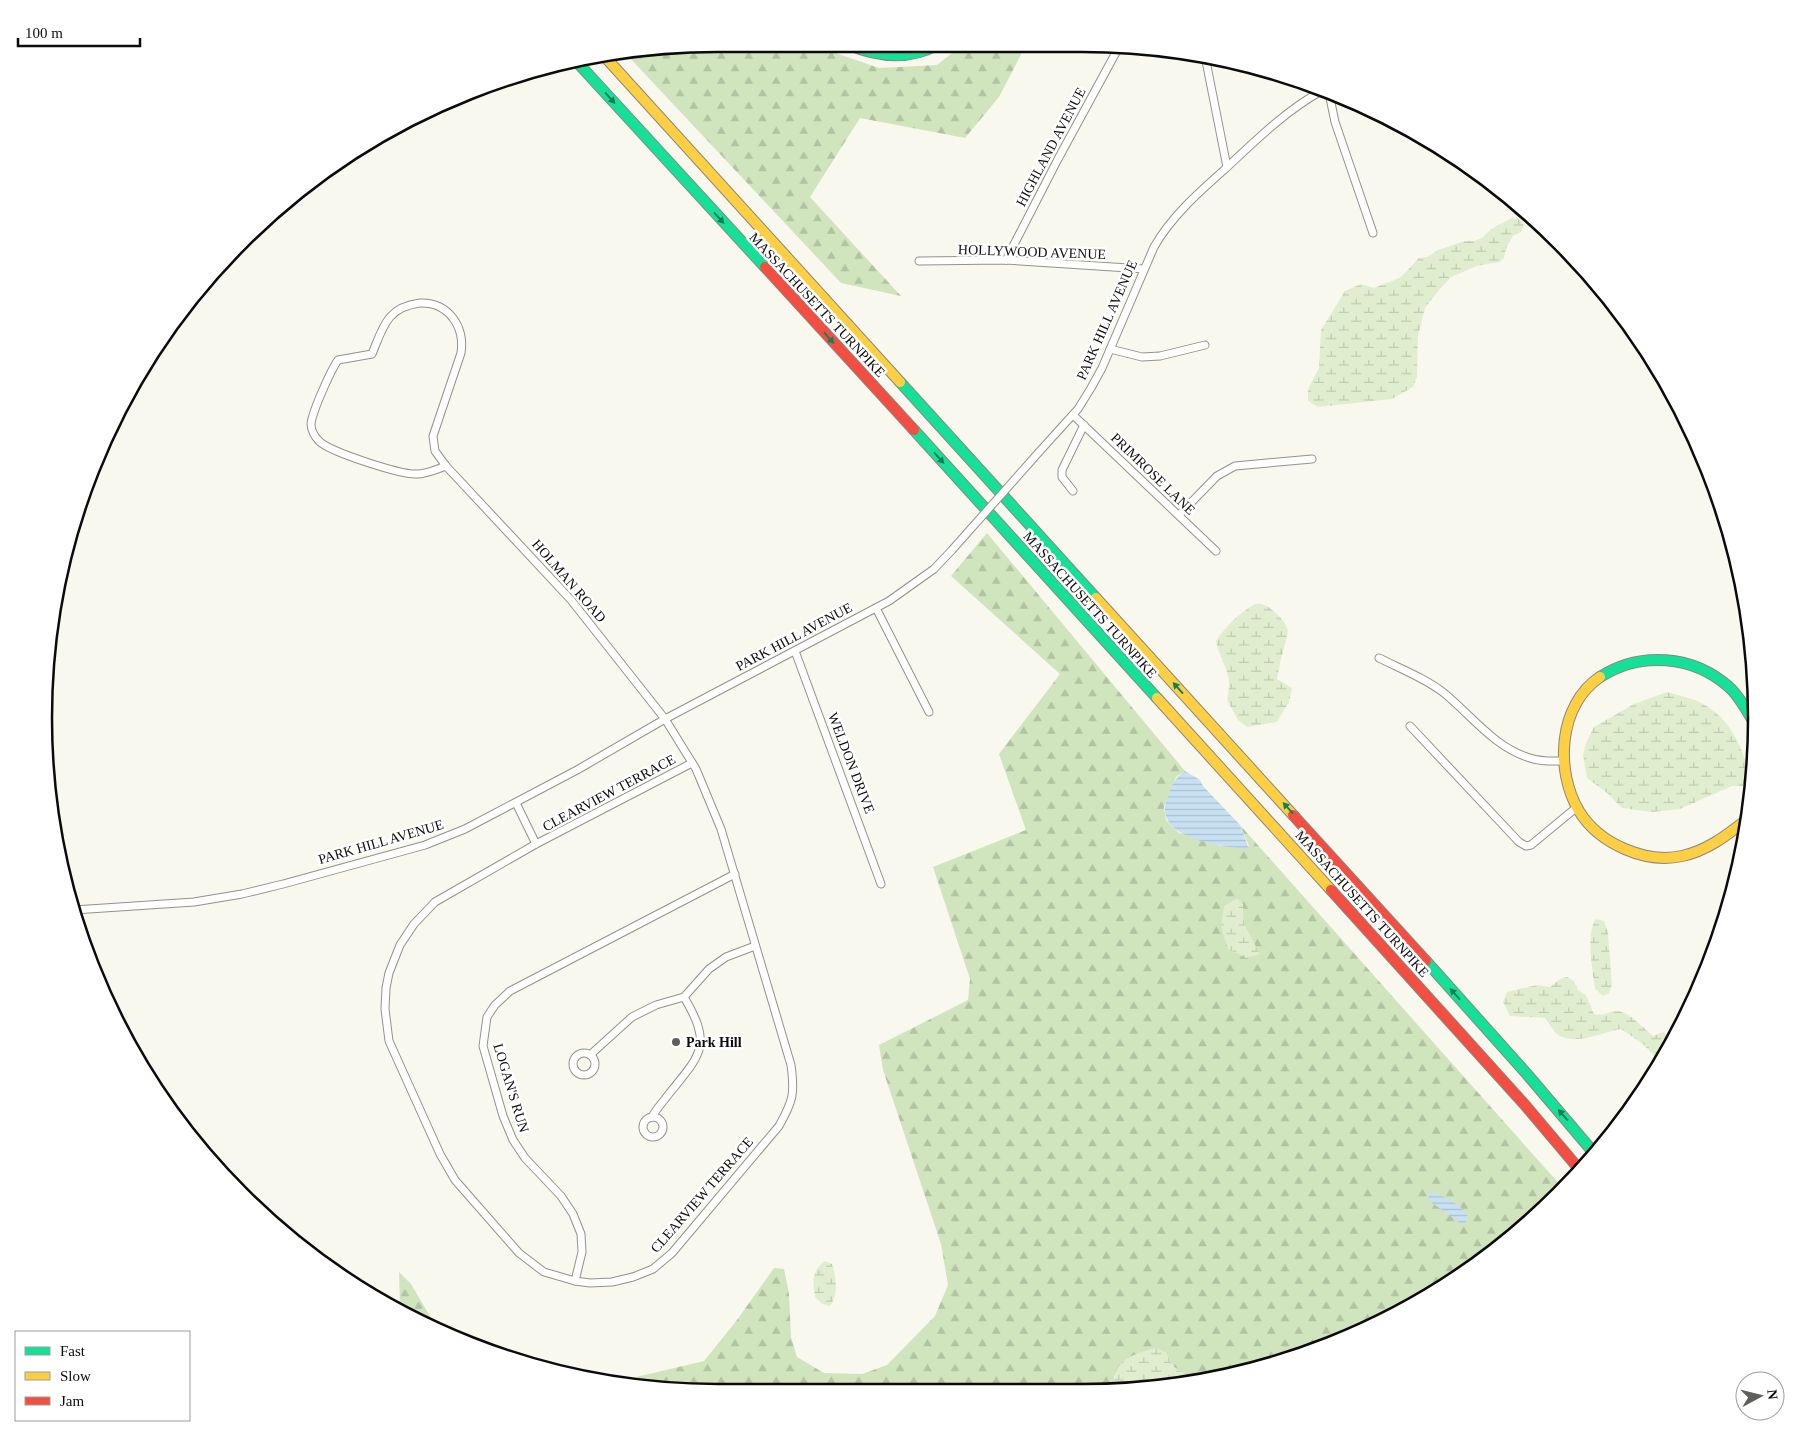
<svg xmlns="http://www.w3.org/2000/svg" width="1800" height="1436" font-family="'Times New Roman',serif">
<defs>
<pattern id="forest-firs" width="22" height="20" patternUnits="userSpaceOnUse" patternTransform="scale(1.25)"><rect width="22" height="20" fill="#d0e5be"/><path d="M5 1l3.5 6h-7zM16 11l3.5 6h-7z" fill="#b1c3a2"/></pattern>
<pattern id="wetland-marsh" width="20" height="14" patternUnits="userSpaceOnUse" patternTransform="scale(1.25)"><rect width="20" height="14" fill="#e0eecf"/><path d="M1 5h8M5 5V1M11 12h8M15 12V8" fill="none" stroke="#bfcbb0"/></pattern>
<pattern id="water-rules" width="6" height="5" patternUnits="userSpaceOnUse" patternTransform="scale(1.25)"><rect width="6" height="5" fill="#c7e1f2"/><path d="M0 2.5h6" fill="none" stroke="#aac0ce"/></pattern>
</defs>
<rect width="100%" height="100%" fill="#f9f8ee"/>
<g fill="url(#forest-firs)">
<path d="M718,44H810L879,68L937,65L962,45H1026L999,97L965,138L860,118L810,197L901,296L841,283L628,56Z"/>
<path d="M987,533L1185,771L1176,777L1164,807L1166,820L1179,833L1221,846H1249L1240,825L1562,1187L1526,1225L1419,1302L1298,1357L1191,1378L1174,1367L1165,1352L1114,1376L1117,1391L718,1392L615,1382L704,1361L737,1320L774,1268L784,1269L789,1294L791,1337L797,1357L824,1373L862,1374L887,1365L935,1316L948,1285L941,1244L883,1070L879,1045L968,1000L970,979L933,867L1026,830L999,754L1060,674L951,576Z"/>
<path d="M399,1272L411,1284L437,1328L400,1307Z"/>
</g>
<g fill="url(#wetland-marsh)">
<path d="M1512,218L1520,219L1524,225L1521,232L1513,236L1506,248L1504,258L1500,262L1477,266L1451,277L1439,290L1425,308L1418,336L1417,377L1413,387L1392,399L1318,407L1308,401V389L1319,368L1321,330L1345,291L1361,284L1374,288L1392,281L1401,277L1419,258L1427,257L1438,250L1465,241H1474L1482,238L1491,229Z"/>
<path d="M1255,604C1264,603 1270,608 1276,613C1293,630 1288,632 1283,652C1280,660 1279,670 1277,679L1292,688L1289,702L1277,722L1247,727L1238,720L1227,700C1229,691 1230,681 1227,672C1224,661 1218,653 1216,641C1228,624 1237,615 1255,604Z"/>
<path d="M1667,692C1680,696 1697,699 1708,707C1731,721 1741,747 1750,772L1743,786H1732L1680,809L1652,812L1622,808L1607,793L1587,778L1583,755L1586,743L1594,727L1634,704Z"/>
<path d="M1237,898L1243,904L1244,924L1260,954L1246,958L1228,949L1221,926L1224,906Z"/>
<path d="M1596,919L1604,921L1608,932L1612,985L1609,993L1603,996L1595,989C1593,971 1585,935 1596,919Z"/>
<path d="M1567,977L1574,981L1578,990L1586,995L1594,1014C1606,1016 1606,1012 1615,1011C1628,1010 1643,1028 1653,1036L1663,1032L1673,1039L1659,1061L1643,1044L1621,1029C1602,1032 1579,1045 1560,1036C1554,1033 1549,1023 1545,1018L1510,1016L1503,1002L1507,992L1537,985L1550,987L1560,979Z"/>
<path d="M825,1261L832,1264C836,1277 839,1295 830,1306L822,1304L815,1297C813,1283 811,1270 825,1261Z"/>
<path d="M1156,1348L1165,1352L1174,1367L1191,1378L1126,1391H1117C1116,1386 1114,1379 1115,1375C1119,1357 1141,1352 1156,1348Z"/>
</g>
<g fill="url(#water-rules)">
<path d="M1185,771L1200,780L1203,786L1240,825L1249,849C1223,847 1152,839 1167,799C1172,786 1173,779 1185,771Z"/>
<path d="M1433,1192C1442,1196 1481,1212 1463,1225L1432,1203L1429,1199V1193Z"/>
</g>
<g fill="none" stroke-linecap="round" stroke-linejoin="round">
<defs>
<g id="street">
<path d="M1206,61L1227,167"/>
<path d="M1329,93L1335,122L1373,233"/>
<path d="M1006,260L1058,159L1120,45"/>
<path d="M919,261L1006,260L1144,269"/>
<path d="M420,303C448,302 465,326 461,353L433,436L435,451L446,466C437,469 427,474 417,474C401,475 330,452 319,441C315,437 311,430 311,424C312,412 331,370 338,360L372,354C383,327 387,307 420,303Z"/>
<path d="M1110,349L1142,357L1160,356L1205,345"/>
<path d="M1073,415L1216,551"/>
<path d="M1039,452L1078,409L1091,388L1102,368L1154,247C1171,217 1198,193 1224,170C1255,141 1285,111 1323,90"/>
<path d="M446,466L571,600L665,719L696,769L721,829L791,1065C795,1094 793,1101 779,1126L672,1253L653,1269L633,1277L612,1282L590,1283L575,1281L544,1272L519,1253L455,1180L440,1154L389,1041L385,1009L386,988L389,973L400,945L414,924L435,902L536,844"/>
<path d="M1073,491L1062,477V470L1084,425"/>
<path d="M1179,515L1217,476L1235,466L1312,459"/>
<path d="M876,608L929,712"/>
<path d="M795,651L881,884"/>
<path d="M1379,658C1401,669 1425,678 1444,693C1471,715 1495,748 1530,758C1541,762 1553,761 1564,761"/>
<path d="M1410,726L1519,842L1526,846L1531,845L1577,807"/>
<path d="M516,803L536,844L692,763"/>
<path d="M74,910L194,902L242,894L283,884L425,845L465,829L577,770L665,719L889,601L934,569L952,550"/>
<circle cx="584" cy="1064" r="11"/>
<path d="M590,1055L632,1017L656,1005L684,997L709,969L726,957L755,946"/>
<circle cx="653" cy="1127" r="10"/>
<path d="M652,1117C656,1109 663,1102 668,1095C701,1054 713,1046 684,997"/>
<path d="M575,1281L582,1252L581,1234L573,1214L561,1196L525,1158L513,1140L503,1116L483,1046L487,1017L495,1005L510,991L735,874"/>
</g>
<g id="fast">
<path d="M847,44C877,57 907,61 937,45"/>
<path d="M577,62L765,267"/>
<path d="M900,382L1096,598"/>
<path d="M914,430L1157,698"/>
<path d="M1600,677C1640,651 1693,655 1729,687C1739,696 1746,709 1753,721"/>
<path d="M1426,961L1526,1073L1594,1153"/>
</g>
<g id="slow">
<path d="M606,58L900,382"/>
<path d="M1096,598L1293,815"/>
<path d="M1600,677C1558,705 1555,771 1579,811C1599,844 1646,864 1682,856C1706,851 1726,836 1745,821"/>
<path d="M1157,698L1331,890"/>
</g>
<g id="jam">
<path d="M765,267L914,430"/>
<path d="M1293,815L1426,961"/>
<path d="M1331,890L1525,1105L1579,1169"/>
</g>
</defs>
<use href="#street" stroke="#92928d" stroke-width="9"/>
<use href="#fast" stroke="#898884" stroke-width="12"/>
<use href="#slow" stroke="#898884" stroke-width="12"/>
<use href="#jam" stroke="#898884" stroke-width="12"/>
<use href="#street" stroke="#fefefc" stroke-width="7"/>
<use href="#fast" stroke="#16e098" stroke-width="10"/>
<use href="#slow" stroke="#ffcf43" stroke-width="10"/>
<use href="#jam" stroke="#f24e42" stroke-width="10"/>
<defs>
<path id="street-bridge" d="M952,550L1039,452"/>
</defs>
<use href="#street-bridge" stroke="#92928d" stroke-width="9" stroke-linecap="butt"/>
<use href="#street-bridge" stroke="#fefefc" stroke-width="7"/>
</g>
<defs><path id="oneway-solid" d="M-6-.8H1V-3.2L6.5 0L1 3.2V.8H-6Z" transform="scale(1.25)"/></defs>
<g fill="#118059">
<use href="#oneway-solid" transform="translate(610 98) rotate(48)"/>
<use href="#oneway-solid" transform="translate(719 218) rotate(48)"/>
<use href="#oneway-solid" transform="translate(829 338) rotate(48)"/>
<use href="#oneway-solid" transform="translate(939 458) rotate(48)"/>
<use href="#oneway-solid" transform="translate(1178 688) rotate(-132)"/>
<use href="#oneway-solid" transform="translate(1288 808) rotate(-132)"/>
<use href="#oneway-solid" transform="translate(1455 994) rotate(-132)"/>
<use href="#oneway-solid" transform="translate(1563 1115) rotate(-131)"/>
</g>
<circle fill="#5e5e5a" stroke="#fff" stroke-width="2" cx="676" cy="1042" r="5"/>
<g text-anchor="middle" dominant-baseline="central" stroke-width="5" stroke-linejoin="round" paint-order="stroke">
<g font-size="14" fill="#0b0b0b" stroke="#fff">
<text transform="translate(1051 147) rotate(-62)">HIGHLAND AVENUE</text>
<text transform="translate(1032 252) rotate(2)">HOLLYWOOD AVENUE</text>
<text transform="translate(817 305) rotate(47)">MASSACHUSETTS TURNPIKE</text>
<text transform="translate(1107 320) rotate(-66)">PARK HILL AVENUE</text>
<text transform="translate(1153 474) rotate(44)">PRIMROSE LANE</text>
<text transform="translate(569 581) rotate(49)">HOLMAN ROAD</text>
<text transform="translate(1090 605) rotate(48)">MASSACHUSETTS TURNPIKE</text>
<text transform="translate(794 637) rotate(-28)">PARK HILL AVENUE</text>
<text transform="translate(851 763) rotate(69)">WELDON DRIVE</text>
<text transform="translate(609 793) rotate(-28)">CLEARVIEW TERRACE</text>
<text transform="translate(381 842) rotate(-16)">PARK HILL AVENUE</text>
<text transform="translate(1362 904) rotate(48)">MASSACHUSETTS TURNPIKE</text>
<text transform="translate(511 1088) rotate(73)">LOGAN'S RUN</text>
<text transform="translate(702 1195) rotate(-49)">CLEARVIEW TERRACE</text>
</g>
<g font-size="14" font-weight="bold" fill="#0b0b0b" stroke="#fff" text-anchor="start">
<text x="686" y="1042">Park Hill</text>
</g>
</g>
<path d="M0 0H1800V1436H0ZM718 52H1082A666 666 0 0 1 1748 718V718A666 666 0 0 1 1082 1384H718A666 666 0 0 1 52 718V718A666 666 0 0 1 718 52Z" fill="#fff" fill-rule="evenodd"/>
<path fill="none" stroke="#0b0b0b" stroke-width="2.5" d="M718 52H1082A666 666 0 0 1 1748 718V718A666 666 0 0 1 1082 1384H718A666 666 0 0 1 52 718V718A666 666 0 0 1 718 52Z"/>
<rect x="15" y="1331" width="175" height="90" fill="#ffffff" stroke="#9d9d9d"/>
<rect x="25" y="1347" width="25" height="8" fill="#16e098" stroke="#9d9d9d"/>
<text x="60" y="1356" font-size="15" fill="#0b0b0b">Fast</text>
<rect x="25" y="1372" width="25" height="8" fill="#ffcf43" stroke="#9d9d9d"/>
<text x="60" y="1381" font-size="15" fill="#0b0b0b">Slow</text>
<rect x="25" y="1397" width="25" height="8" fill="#f24e42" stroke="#9d9d9d"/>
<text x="60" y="1406" font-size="15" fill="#0b0b0b">Jam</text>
<g transform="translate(1760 1396) rotate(83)"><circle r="24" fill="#ffffff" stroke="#9d9d9d"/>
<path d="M0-4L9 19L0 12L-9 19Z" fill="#5e5e5a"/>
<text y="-8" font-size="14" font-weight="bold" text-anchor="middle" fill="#0b0b0b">N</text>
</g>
<path d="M18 38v8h122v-8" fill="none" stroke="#0b0b0b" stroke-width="2.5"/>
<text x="25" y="38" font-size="15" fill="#0b0b0b" stroke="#ffffff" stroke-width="4" paint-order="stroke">100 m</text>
</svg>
